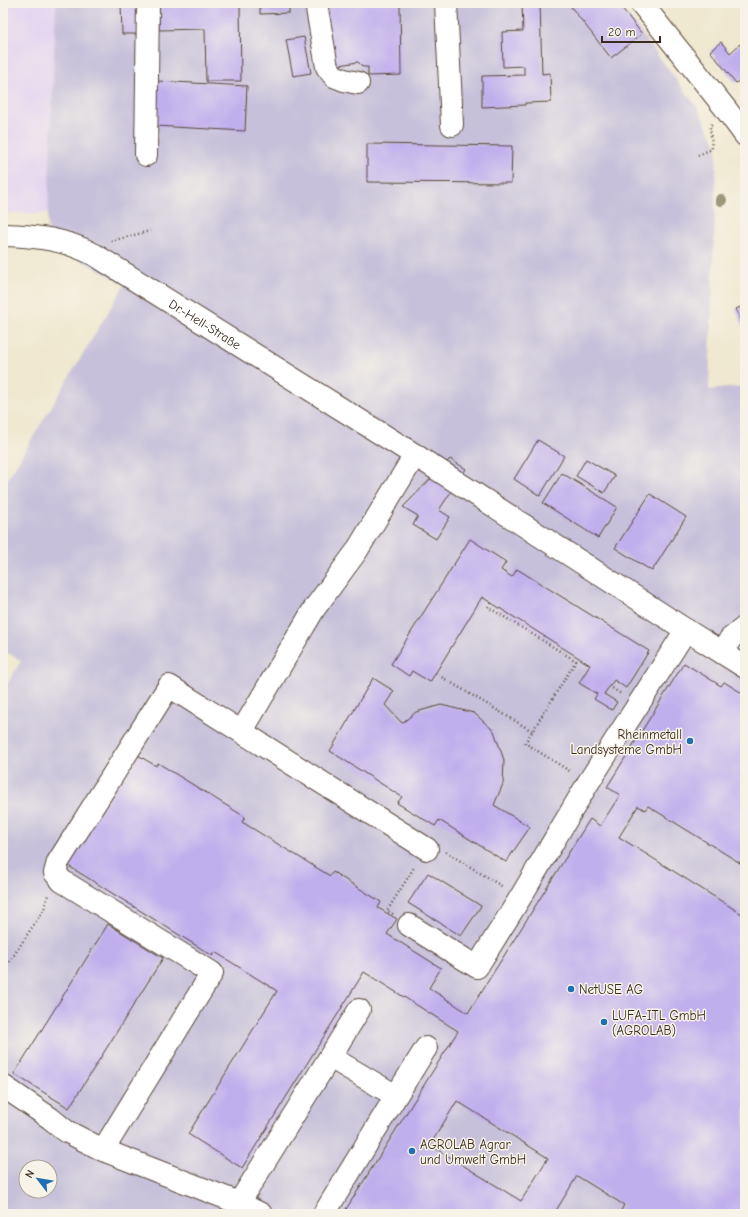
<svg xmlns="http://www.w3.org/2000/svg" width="748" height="1217" font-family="'Comic Neue',sans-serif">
<rect width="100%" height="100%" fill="#f7f3e8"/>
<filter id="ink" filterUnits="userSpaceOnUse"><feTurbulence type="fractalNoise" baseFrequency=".025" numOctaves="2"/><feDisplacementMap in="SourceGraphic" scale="8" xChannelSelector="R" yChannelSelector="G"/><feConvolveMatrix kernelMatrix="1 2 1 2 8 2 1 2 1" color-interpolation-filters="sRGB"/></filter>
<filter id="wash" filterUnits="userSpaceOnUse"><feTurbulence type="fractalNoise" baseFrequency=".012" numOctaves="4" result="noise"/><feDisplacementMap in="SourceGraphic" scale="16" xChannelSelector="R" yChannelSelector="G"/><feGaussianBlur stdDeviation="0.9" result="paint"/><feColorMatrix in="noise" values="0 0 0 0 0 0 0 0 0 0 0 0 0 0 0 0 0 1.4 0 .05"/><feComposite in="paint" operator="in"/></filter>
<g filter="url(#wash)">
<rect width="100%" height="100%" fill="#efe7ce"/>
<path fill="#e3d3f2" d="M3,3H56L48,213H3Z"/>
<path fill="#c6c0da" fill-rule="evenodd" d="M56,3H618L697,107L717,146L709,390L745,386V1214H3V691L21,661L3,650V487L125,284L78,259L47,249L48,213ZM26,1167H50V1191H26Z"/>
<g id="blocks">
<g fill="#c0afed" fill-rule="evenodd">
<path d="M121,3H140L141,34H122Z"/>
<path d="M159,3H240L241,81H206L205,29L159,30Z"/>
<path d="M260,3H289V13L260,14Z"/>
<path d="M323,3H400L401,75L368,76V67H363L358,62L333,66Z"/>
<path d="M522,3H540L542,74L550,73L551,102L525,103V105L482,107V76L524,75V66L503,67L502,32L523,31Z"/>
<path d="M568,3H618L642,34L611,58Z"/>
<path d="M304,37L311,73L293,76L286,40Z"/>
<path d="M721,42L730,53L740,44L745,51V76L736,83L710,51Z"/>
<path d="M157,81L247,86L245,131L155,126Z"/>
<path d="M367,144L512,146L511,183L367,182Z"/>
<path d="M745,305V332L736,309Z"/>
<path d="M538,440L564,456L540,496L514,479Z"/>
<path d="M450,459L466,469L439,510L450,517L436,539L413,525L418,516L403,507Z"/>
<path d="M586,459L615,476L604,493L576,476Z"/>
<path d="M562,473L617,507L598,538L543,503Z"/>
<path d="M650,494L686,517L652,571L615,548Z"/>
<path d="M470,539L506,562L501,570L512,577L517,569L649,651L626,688L614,680L604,694L617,702L612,710L594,699L597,694L579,683L590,665L482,597L430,682L412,671L409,676L391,664Z"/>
<path d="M684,663L721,686L724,682L745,695V866L648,806L645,810L638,806L619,837L745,916V1214H619L624,1205L577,1176L554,1214H343L458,1031L364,972L242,1168L188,1134L277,991L215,952L213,956L67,865L136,754L156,766L158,763L245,817L242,822L330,876L333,872L381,902L378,908L397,919L387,934L441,968L429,988L468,1013L590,819L600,826L620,795L607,787ZM457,1101L548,1158L521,1201L430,1145Z"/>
<path d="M373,678L394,691L385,705L402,723L416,712L441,705L474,713L494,731L504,760L503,784L494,805L530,827L506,862L439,820L435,826L397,803L402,797L330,751Z"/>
<path d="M428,873L481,906L461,936L408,903Z"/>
<path d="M108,924L163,958L69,1108L14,1074Z"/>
</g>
</g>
</g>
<g filter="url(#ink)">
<use href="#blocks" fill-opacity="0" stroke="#564638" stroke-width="1"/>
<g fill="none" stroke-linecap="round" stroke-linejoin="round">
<defs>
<g id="minor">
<path d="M316,3L327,67L334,76L344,80L358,83"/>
<path d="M446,3L452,125"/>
<path d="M641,3L725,108L745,135"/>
<path d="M146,155L148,3"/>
<path id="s1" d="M3,235C37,236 65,239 95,255L415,455L686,630L745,667"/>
<path d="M723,653L730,639L745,627"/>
<path d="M242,731L314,609L356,552L415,455"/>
<path d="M409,925L477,967L520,898L588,783L686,630"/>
<path d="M330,1057L396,1096L426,1048"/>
<path d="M3,1086L50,1118L66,1131L103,1150L239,1203L261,1214"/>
<path d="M103,1150L212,973L62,881L55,873L58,862L169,686L427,849"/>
<path d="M239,1203L359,1010"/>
<path d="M324,1214L396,1096"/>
</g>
</defs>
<use href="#minor" stroke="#564638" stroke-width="24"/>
<g stroke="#564638" stroke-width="2.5" stroke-dasharray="1 3" stroke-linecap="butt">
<path d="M698,155L712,149L710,126L712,124"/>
<path d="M111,241L150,231"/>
<path d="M491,603L488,607L576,661L525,743L571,772"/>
<path d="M435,673L532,731"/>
<path d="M609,686L621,694"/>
<path d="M446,852L503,887"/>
<path d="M393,914L387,911L415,866"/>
<path d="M3,972L44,909L48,895"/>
</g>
<use href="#minor" stroke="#fff" stroke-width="22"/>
</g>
<circle fill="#9b987c" cx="721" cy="200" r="6"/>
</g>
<g fill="#1f6fb2" stroke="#f7f3e8" stroke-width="1.5">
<circle cx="690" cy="741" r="4"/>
<circle cx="571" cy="989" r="4"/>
<circle cx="604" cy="1022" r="4"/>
<circle cx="412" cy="1151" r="4"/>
</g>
<g text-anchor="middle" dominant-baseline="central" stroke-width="3" stroke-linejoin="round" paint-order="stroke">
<g font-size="13" fill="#3b2a1e" stroke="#f7f3e8">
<text stroke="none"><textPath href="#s1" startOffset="225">Dr.-Hell-Straße</textPath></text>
</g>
<g font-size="13" fill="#3b2a1e" stroke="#f7f3e8" text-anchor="start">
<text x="682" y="734" text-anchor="end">Rheinmetall<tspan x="682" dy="15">Landsysteme GmbH</tspan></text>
<text x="579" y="989">NetUSE AG</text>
<text x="612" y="1015">LUFA-ITL GmbH<tspan x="612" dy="15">(AGROLAB)</tspan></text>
<text x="420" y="1144">AGROLAB Agrar<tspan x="420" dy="15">und Umwelt GmbH</tspan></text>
</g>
</g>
<rect width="748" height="1217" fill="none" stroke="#f7f3e8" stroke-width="16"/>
<g transform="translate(38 1179) rotate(301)"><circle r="19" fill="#f7f3e8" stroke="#aca397"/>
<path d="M0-3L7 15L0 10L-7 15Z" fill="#1f6fb2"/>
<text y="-6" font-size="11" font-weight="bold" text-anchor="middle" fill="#3b2a1e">N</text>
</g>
<path d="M602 36v6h58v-6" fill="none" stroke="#3b2a1e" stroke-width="2"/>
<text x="608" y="36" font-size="12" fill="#3b2a1e" stroke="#f7f3e8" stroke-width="3" paint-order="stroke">20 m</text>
</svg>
